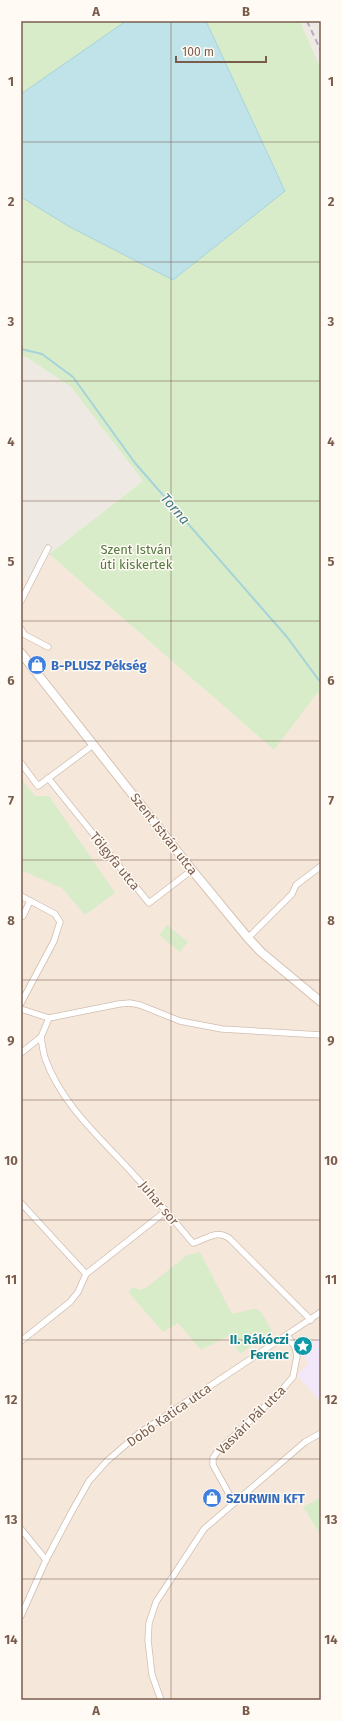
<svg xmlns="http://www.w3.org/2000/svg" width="342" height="1721" font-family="'Fira Sans',sans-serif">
<rect width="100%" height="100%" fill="#fdf6ec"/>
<path fill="#f5e8da" d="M49,554L274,750L318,691L321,695V1497L303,1507L321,1536V1700H21V574L26,580Z"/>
<g fill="#efe9e4">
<path d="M300,21H321V69Z"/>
<path d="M21,356L26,357L71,387L143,481L49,554L26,580L21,574Z"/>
</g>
<path fill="#f3e8fa" d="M321,1335V1402L297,1375L309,1363L300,1353Z"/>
<g fill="#d8ecc9">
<path d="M21,21H126L21,94Z"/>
<path d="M206,21H300L321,69V695L318,692L274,750L49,554L143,481L71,387L26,357L21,356V197L70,227L173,280L285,190Z"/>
<path d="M21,779L35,796H49L115,893L85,915L62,888L21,870Z"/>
<path d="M167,925L188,942L180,952L159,935Z"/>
<path d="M200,1252L232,1314C262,1307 256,1303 272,1331L240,1354L229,1336L201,1350L178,1323L163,1332L128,1292L133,1287L140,1290L146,1288L187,1255Z"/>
<path d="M321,1497V1536L303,1507Z"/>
</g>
<path fill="#bfe3e8" stroke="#a5d3da" d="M126,21H206L285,191L173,280L70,227L21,197V94Z"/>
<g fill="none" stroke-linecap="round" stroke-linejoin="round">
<path stroke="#a5d3da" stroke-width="2" d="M21,349L42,354L73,377L135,463L287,637L321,683"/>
<defs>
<g id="minor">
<path d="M21,601L48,548"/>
<path d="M21,629L25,635L48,647"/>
<path d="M21,763L38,786L93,745"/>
<path d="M48,778L149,903L192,870"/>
<path d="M21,896L55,914L60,922L54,941L21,1003"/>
<path d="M23,916L30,901"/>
<path d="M248,938L292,894L296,885L321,866"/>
<path d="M21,1009L49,1018L119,1004L130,1003L140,1005L180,1021L222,1029L321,1035"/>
<path d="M41,1037C42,1044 43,1051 45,1058C62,1106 102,1139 135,1176C155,1197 174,1221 193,1243C206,1240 215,1229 229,1238L311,1320"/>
<path d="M21,1053L41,1037L49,1018"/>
<path d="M21,1203L86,1274L166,1211"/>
<path d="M21,1341L70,1302L78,1292L86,1274"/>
<path d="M234,1503L213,1465V1458L217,1452L281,1391L293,1377L297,1356L295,1347L287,1335"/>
<path d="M21,1529L46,1560"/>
<path d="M21,1616L46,1560L71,1513L89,1481L107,1461L138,1434L321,1312"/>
<path d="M161,1700L152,1675L148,1640L149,1623L156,1602L204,1529L305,1442L321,1433"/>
</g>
<path id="secondary" d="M21,653L192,870L248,938L261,952L321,1002"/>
</defs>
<use href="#minor" stroke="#d1beb0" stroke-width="7"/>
<use href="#secondary" stroke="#d6c0b0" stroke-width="10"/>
<use href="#minor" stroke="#fff" stroke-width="5.5"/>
<use href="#secondary" stroke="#fff" stroke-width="8"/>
<path stroke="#b9a8c9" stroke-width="2" stroke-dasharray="6 4" stroke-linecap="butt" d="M307,21L321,51"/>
</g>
<path fill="none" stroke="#7a5c4d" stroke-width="1" stroke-opacity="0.55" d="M171,21V1700M21,142H321M21,262H321M21,381H321M21,501H321M21,621H321M21,741H321M21,860H321M21,980H321M21,1100H321M21,1220H321M21,1340H321M21,1459H321M21,1579H321"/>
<defs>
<symbol id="shop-disc" viewBox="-11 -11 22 22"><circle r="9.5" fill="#3f7fe0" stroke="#fffaf3"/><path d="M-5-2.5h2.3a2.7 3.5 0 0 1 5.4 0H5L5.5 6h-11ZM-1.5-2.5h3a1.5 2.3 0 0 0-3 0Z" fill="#fff"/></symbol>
<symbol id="sight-disc" viewBox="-11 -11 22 22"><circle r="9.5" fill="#0f9aa8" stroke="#fffaf3"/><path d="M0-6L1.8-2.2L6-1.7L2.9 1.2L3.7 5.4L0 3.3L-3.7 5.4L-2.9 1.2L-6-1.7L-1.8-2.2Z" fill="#fff"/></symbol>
</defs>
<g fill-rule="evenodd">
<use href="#shop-disc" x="26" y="654" width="22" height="22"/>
<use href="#sight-disc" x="292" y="1335" width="22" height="22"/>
<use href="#shop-disc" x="201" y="1487" width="22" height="22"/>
</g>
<g text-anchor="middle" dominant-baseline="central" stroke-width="3" stroke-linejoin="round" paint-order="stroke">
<g font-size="13" fill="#537a41" stroke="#fffaf3">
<text x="136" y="549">Szent István<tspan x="136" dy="15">úti kiskertek</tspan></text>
</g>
<g font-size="13" font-weight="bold" fill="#366cbe" stroke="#fffaf3" text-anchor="start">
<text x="51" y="665">B-PLUSZ Pékség</text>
<text x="226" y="1498">SZURWIN KFT</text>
</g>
<g font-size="13" fill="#7a5c4d" stroke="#fffaf3">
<text transform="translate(164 834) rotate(52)">Szent István utca</text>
<text transform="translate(115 861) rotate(51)">Tölgyfa utca</text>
<text transform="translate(159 1203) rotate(50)">Juhar sor</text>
<text transform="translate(169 1415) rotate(-35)">Dobó Katica utca</text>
<text transform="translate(251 1420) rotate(-45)">Vasvári Pál utca</text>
</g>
<g font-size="13" font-weight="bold" fill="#0d838f" stroke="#fffaf3" text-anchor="end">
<text x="289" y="1339">II. Rákóczi<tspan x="289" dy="15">Ferenc</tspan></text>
</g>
<g font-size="14" font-style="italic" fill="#437c86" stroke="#fffaf3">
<text transform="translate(175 509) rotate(49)">Torna</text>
</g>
</g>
<rect width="342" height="1721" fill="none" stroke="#fffaf3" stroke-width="44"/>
<path d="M176 56v6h90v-6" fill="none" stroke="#7a5c4d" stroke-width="2"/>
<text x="182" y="56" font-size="12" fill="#7a5c4d" stroke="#fffaf3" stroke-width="3" paint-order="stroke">100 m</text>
<rect x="22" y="22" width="298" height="1677" fill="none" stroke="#7a5c4d" stroke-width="1.5"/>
<g font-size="13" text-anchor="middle" font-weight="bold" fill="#7a5c4d">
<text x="96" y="16">A</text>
<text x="246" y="16">B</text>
<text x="11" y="86">1</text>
<text x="331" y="86">1</text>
<text x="11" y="206">2</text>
<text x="331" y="206">2</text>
<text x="11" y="326">3</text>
<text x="331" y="326">3</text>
<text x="11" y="446">4</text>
<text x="331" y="446">4</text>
<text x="11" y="566">5</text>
<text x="331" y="566">5</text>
<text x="11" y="685">6</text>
<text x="331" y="685">6</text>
<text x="11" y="805">7</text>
<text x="331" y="805">7</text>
<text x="11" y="925">8</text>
<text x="331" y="925">8</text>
<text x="11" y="1045">9</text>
<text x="331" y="1045">9</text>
<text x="11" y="1165">10</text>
<text x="331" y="1165">10</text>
<text x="11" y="1284">11</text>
<text x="331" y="1284">11</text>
<text x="11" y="1404">12</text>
<text x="331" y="1404">12</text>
<text x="11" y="1524">13</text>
<text x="331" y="1524">13</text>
<text x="11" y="1644">14</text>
<text x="331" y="1644">14</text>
<text x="96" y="1715">A</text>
<text x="246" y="1715">B</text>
</g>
</svg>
